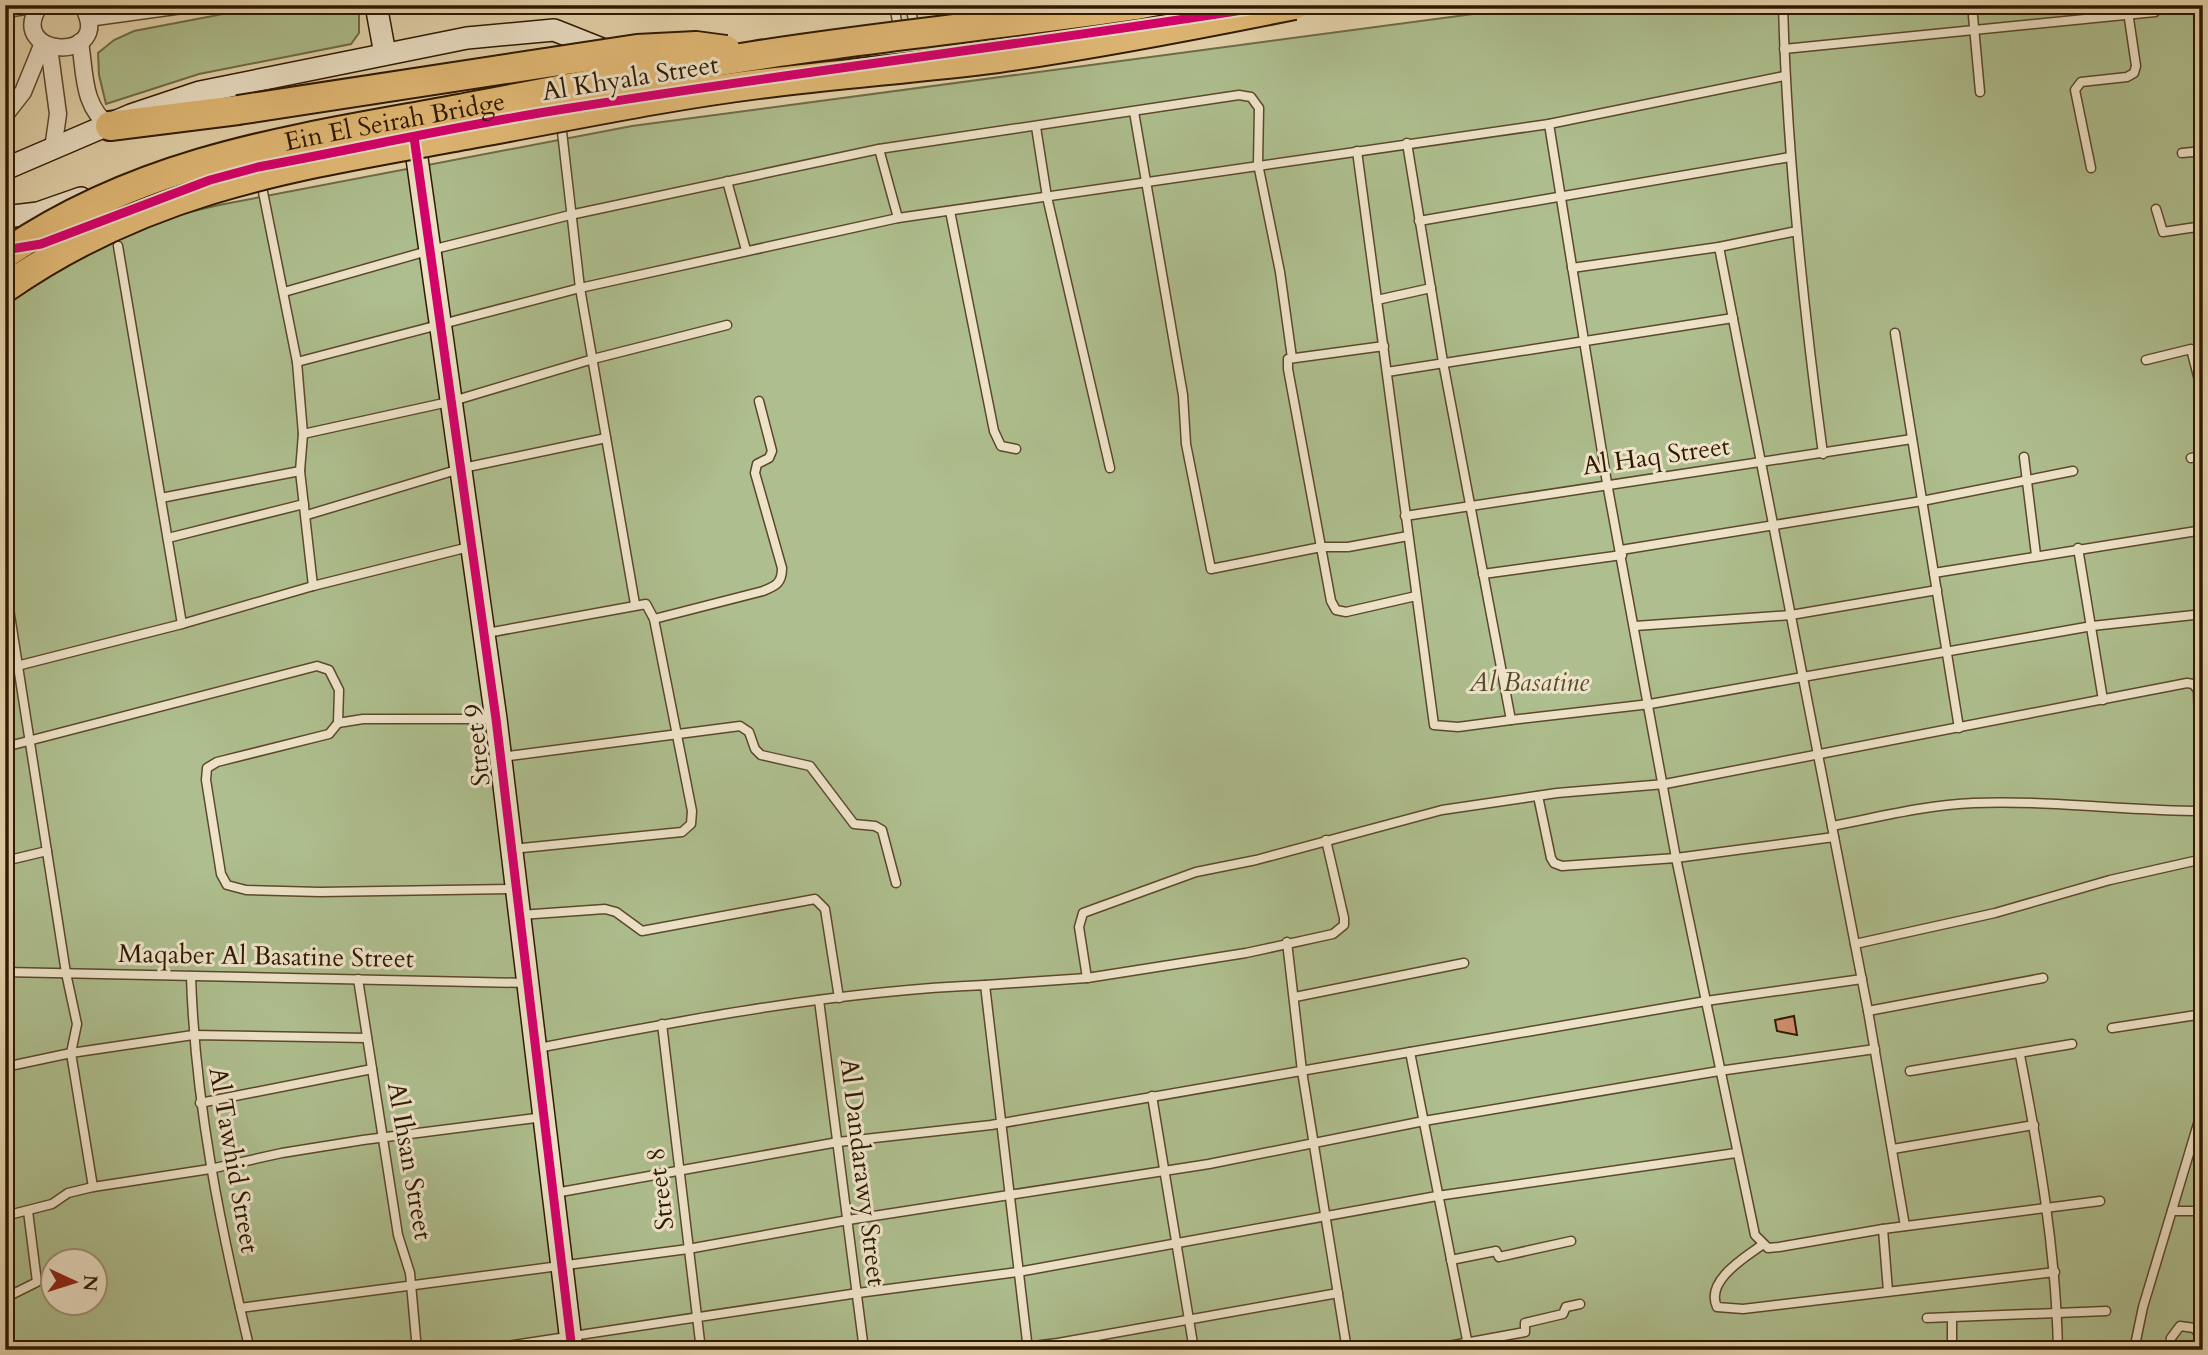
<svg xmlns="http://www.w3.org/2000/svg" width="2208" height="1355" font-family="Cardo,serif">
<rect width="100%" height="100%" fill="#e5d4ac"/>
<filter id="stains"><feTurbulence type="fractalNoise" baseFrequency=".00286" numOctaves="4"/><feColorMatrix values="0 0 0 0 .2 0 0 0 0 .09 0 0 0 0 .02 0 0 0 .5 -.17"/></filter>
<radialGradient id="worn" r=".72"><stop offset=".6" stop-color="#630" stop-opacity="0"/><stop offset="1" stop-color="#630" stop-opacity=".3"/></radialGradient>
<g fill="#aebe8e" stroke="#6e6c47" stroke-width="2" fill-rule="evenodd">
<path d="M271,5H359V33L351,44L199,74L106,104L99,75L98,53L114,40L134,31Z"/>
<path d="M1541,5H2203V1350H5V255L219,205L632,126ZM52,1260H94V1302H52Z"/>
</g>
<path fill="#d1906d" stroke="#2f1900" stroke-width="2" d="M1794,1016L1797,1035L1777,1031L1775,1020Z"/>
<g fill="none" stroke-linecap="round" stroke-linejoin="round">
<defs>
<g id="lane">
<path d="M894,5L898,27"/>
<path d="M910,5L914,25"/>
<path d="M1783,5C1787,156 1803,305 1823,454"/>
<path d="M1972,5L1980,92"/>
<path d="M2183,8L2203,6"/>
<path d="M1784,49L2155,12"/>
<path d="M1134,112L1183,395L1186,444L1211,569L1321,547L1331,601L1336,610L1346,612L1416,596"/>
<path d="M561,123L580,288L635,604"/>
<path d="M1549,124L1607,483L1676,858L1755,1235L1768,1248L1779,1247L1883,1229L2100,1201"/>
<path d="M1036,127L1047,197L1110,468"/>
<path d="M1407,143L1443,362L1511,720L1650,704L2092,626L2203,614"/>
<path d="M879,149L898,218"/>
<path d="M1357,151L1434,725L1458,727L1511,720"/>
<path d="M2182,153L2203,151"/>
<path d="M2091,168L2075,90L2081,82L2127,77L2134,73L2136,66L2127,5"/>
<path d="M727,181L746,250"/>
<path d="M261,182L297,362L303,434"/>
<path d="M2156,209L2163,232L2203,226"/>
<path d="M950,211L994,431L1001,446L1016,449"/>
<path d="M1419,221L1790,157"/>
<path d="M118,246L182,624"/>
<path d="M1719,247L1868,1011L1905,1226"/>
<path d="M1572,268L1719,247L1797,231"/>
<path d="M284,292L431,250L570,215L879,149L1239,95L1251,97L1259,108L1258,164L1280,272L1292,358"/>
<path d="M1377,300L1431,288"/>
<path d="M1895,333L1959,728"/>
<path d="M1384,346L1288,359V369L1321,547H1348L1408,536"/>
<path d="M2146,360L2191,349L2203,396"/>
<path d="M297,362L580,288L898,218L1549,124L1784,76"/>
<path d="M1387,372L1733,318"/>
<path d="M2024,457L2036,555"/>
<path d="M2191,458L2203,455"/>
<path d="M161,498L300,471"/>
<path d="M307,515L463,468L606,438"/>
<path d="M1405,516L1912,439"/>
<path d="M168,538L304,504"/>
<path d="M469,547L313,586L300,471L303,434L453,401L593,359L727,325"/>
<path d="M2078,548L2103,700"/>
<path d="M1621,550L1922,501L2073,471"/>
<path d="M1934,573L2203,530"/>
<path d="M1483,574L1622,555"/>
<path d="M5,583L66,973L77,1024L71,1053L5,1067"/>
<path d="M654,619L763,591C776,586 782,583 782,568L755,473L757,464L769,458L772,451L759,401"/>
<path d="M1635,626L1791,615L1937,590"/>
<path d="M487,633L646,604L654,619L692,811L691,824L682,832L512,849"/>
<path d="M5,669L182,624L313,586"/>
<path d="M338,723L329,734L217,762L207,768L206,780L221,874L227,885L246,890L320,892L514,889"/>
<path d="M5,747L317,666L329,670L339,690L338,723L363,719H493"/>
<path d="M501,757L740,726L749,732L755,749L761,755L810,766L854,824L875,826L882,830L896,883"/>
<path d="M1538,796L1551,858L1554,863L1562,866L1676,858L1834,837"/>
<path d="M1832,826C1879,817 1926,805 1974,803C2050,800 2126,811 2203,811"/>
<path d="M5,861L47,851"/>
<path d="M520,915L605,909L616,912L642,931L815,899L825,909L839,998"/>
<path d="M1287,942L1302,1071L1347,1350"/>
<path d="M1855,944L1995,913L2110,880L2203,859"/>
<path d="M5,972L527,983"/>
<path d="M191,976C195,1103 220,1226 250,1350"/>
<path d="M1087,978L1079,927L1083,913L1196,872L1256,860L1442,810L1557,793L1665,784L2187,683L2193,684L2198,690L2202,811"/>
<path d="M358,979L398,1235L410,1273L417,1350"/>
<path d="M985,985L1087,978L1246,953L1333,934L1344,925V918L1326,840"/>
<path d="M1295,997L1464,963"/>
<path d="M819,1000L864,1350"/>
<path d="M1868,1011L2043,978"/>
<path d="M662,1024L701,1350"/>
<path d="M2112,1028L2203,1014"/>
<path d="M538,1048C685,1020 834,991 985,985L1028,1350"/>
<path d="M1410,1052L1706,1001L1862,979"/>
<path d="M2020,1055C2039,1153 2056,1250 2058,1350"/>
<path d="M1910,1071L2072,1044"/>
<path d="M1152,1096L1194,1350"/>
<path d="M200,1103L372,1069"/>
<path d="M1893,1149L2034,1125"/>
<path d="M93,1187L71,1053L193,1035L367,1038"/>
<path d="M555,1193L838,1142L991,1125L1410,1052L1469,1350"/>
<path d="M2172,1211H2203"/>
<path d="M5,1216L52,1204L68,1193L93,1187L210,1169L282,1153L363,1140L544,1117"/>
<path d="M1883,1229L1888,1291"/>
<path d="M1762,1245C1744,1258 1705,1281 1717,1307L1743,1309L2055,1272"/>
<path d="M1451,1260L1496,1251L1499,1257L1571,1241"/>
<path d="M5,1298L37,1282L28,1211"/>
<path d="M240,1308L688,1249L848,1220L1209,1164L1424,1121L1719,1071L1875,1049"/>
<path d="M1952,1317V1350"/>
<path d="M1927,1318L2106,1311"/>
<path d="M480,1350L858,1293L1018,1272L1437,1196L1736,1153"/>
<path d="M999,1350L1058,1343L1338,1293"/>
<path d="M1427,1350L1525,1332V1323L1563,1314L1566,1307L1580,1304"/>
<path d="M2134,1350L2143,1307L2203,1107"/>
<path d="M2169,1350L2171,1338L2180,1326L2194,1328L2203,1338"/>
</g>
<g id="street">
<path d="M40,5C3,59 118,64 82,5"/>
<path d="M5,9L32,5"/>
<path d="M88,18L182,5"/>
<path d="M80,42C85,72 82,107 110,126"/>
<path d="M49,47L58,114L53,149"/>
<path d="M5,115L23,92L43,43"/>
</g>
<g id="secondary">
<path d="M376,5L385,54"/>
<path d="M414,137L496,719L572,1350"/>
<path d="M5,169L131,115L200,92L467,38L554,30L612,53"/>
<path d="M5,217L38,213L81,198"/>
</g>
<path id="highway" d="M110,126L238,110"/>
</defs>
<use href="#lane" stroke="#5c482b" stroke-width="11"/>
<use href="#street" stroke="#5c482b" stroke-width="19"/>
<use href="#secondary" stroke="#2f1900" stroke-width="24"/>
<use href="#highway" stroke="#2f1900" stroke-width="32"/>
<use href="#lane" stroke="#eee3c9" stroke-width="8"/>
<use href="#street" stroke="#eee3c9" stroke-width="16"/>
<use href="#secondary" stroke="#eee3c9" stroke-width="21"/>
<use href="#highway" stroke="#e2ba76" stroke-width="28"/>
<defs>
<g id="highway-bridge">
<path d="M238,110L637,49L696,46L726,50"/>
<path id="s1" d="M5,254C145,158 297,139 459,109C557,90 654,71 753,56C880,36 1009,24 1136,5"/>
<path d="M5,288C154,184 303,165 476,133C570,116 664,96 759,84C838,74 918,68 998,58C1097,44 1195,25 1294,5"/>
</g>
</defs>
<use href="#highway-bridge" stroke="#2f1900" stroke-width="32" stroke-linecap="butt"/>
<use href="#highway-bridge" stroke="#e2ba76" stroke-width="28"/>
<defs>
<g id="cycleway">
<path d="M414,137L496,719L572,1350"/>
<path d="M5,250L41,244L210,180L258,167C360,148 462,125 564,109C801,71 1038,43 1275,5"/>
</g>
</defs>
<use href="#cycleway" stroke="#eee3c9" stroke-width="13"/>
<use href="#cycleway" stroke="#d6006c" stroke-width="9"/>
</g>
<g text-anchor="middle" dominant-baseline="central" stroke-width="6" stroke-linejoin="round" paint-order="stroke">
<g font-size="26" fill="#2f1900" stroke="#eee3c9">
<text transform="translate(630 78) rotate(-9)">Al Khyala Street</text>
<text stroke="none"><textPath href="#s1" startOffset="415">Ein El Seirah Bridge</textPath></text>
<text transform="translate(1656 456) rotate(-8)">Al Haq Street</text>
<text transform="translate(477 745) rotate(-96)">Street 9</text>
<text transform="translate(266 956) rotate(1)">Maqaber Al Basatine Street</text>
<text transform="translate(234 1160) rotate(80)">Al Tawhid Street</text>
<text transform="translate(410 1161) rotate(80)">Al Ihsan Street</text>
<text transform="translate(863 1172) rotate(83)">Al Dandarawy Street</text>
<text transform="translate(660 1189) rotate(-97)">Street 8</text>
</g>
<g font-size="26" font-style="italic" fill="#554b2b" stroke="#eee3c9">
<text x="1529" y="682">Al Basatine</text>
</g>
</g>
<rect width="2208" height="1355" fill="none" stroke="#e5d4ac" stroke-width="28"/>
<rect x="7" y="7" width="2194" height="1341" fill="none" stroke="#2f1900" stroke-width="3.5"/>
<rect x="14" y="14" width="2180" height="1327" fill="none" stroke="#2f1900" stroke-width="2"/>
<g transform="translate(74 1282) rotate(94)"><circle r="33" fill="#eee3c9" stroke="#a29279" stroke-width="2"/>
<path d="M0-5L12 26L0 18L-12 26Z" fill="#8f2418"/>
<text y="-10" font-size="19" font-weight="bold" text-anchor="middle" fill="#2f1900">N</text>
</g>
<rect width="100%" height="100%" filter="url(#stains)"/>
<rect width="100%" height="100%" fill="url(#worn)"/>
</svg>
